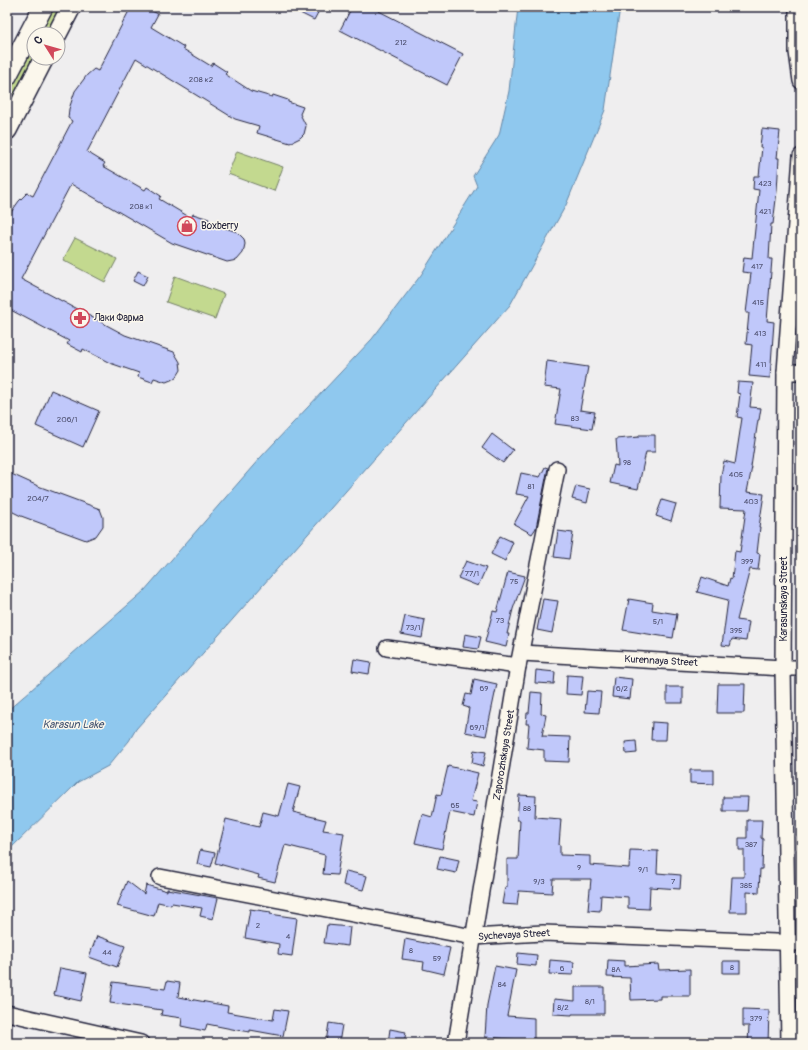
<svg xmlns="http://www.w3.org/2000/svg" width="808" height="1050" font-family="Pangolin,sans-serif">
<rect width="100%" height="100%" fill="#efeeef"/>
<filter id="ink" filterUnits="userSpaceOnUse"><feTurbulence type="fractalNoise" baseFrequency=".025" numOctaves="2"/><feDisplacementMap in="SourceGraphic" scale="8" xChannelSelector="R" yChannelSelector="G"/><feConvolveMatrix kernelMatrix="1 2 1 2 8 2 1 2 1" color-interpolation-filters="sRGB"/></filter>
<g filter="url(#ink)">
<g fill="#c3d98f" stroke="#727e65">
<path d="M54,7H63L49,34H40Z"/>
<path d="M34,46V58L7,114V97Z"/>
<path d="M237,151L283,167L274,191L228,174Z"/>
<path d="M75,238L117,259L105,282L63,260Z"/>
<path d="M175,276L224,294L215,319L166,302Z"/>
</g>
<path fill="#8fc8ee" stroke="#6386a6" d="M518,7H620L605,110L566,205L510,305L136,729L129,741L108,766L78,782L7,852V711L144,591L260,458L372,339L421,275L477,186L473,176L499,135L509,91Z"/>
<g fill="#c0c8fa" stroke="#22223b">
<path d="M131,7H144L158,14L151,27L184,47L183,49L211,66L213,63L227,72L225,74L251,91L272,97L273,95L288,100V102L303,107L300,114L306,126L304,134L300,138L290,143L257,133L259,126L235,119L136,58L87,152L105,163L103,166L145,190L147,187L161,196L159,199L191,218L193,214L209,219L208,222L237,232L244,239L245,244L243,253L237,260L227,262L172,243L71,184L21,279L125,335L174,352L180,362L181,370L176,378L166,382L154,378L152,382L138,377L139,373L110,363L83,349L82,352L67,344L69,341L7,308V218L19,201L27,193L33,196L72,121L68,118L69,109L75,91L87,75L94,69L98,71Z"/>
<path d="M288,7H321L314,20Z"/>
<path d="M352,7H371L463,54L447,85L340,30Z"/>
<path d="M762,129L780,131L777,158H779L777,191L773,224H771L769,259H772L767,321L774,322L770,378L749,376L752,345L746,344L749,313H746L751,273L742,272L744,257L752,258L759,190L753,189L754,176H759L762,147H760Z"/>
<path d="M138,271L148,276L143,286L133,281Z"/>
<path d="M547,361L588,367L580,410L595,412L592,429L555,424L561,389L544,387Z"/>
<path d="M738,382L753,383L750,407L761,408L759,420H758L751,467H752L747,492L764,494L759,527H760L757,553L760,554L758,570L750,569L737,620L749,622L746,641L732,639L730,646L722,645L728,600L697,592L702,577L728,586L730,578L732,579L735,551L740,552L746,509L720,508L721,475L724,461L735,464L742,418L737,417L740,394L737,393Z"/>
<path d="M51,390L99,411L83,447L36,426Z"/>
<path d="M492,434L513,450L503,463L482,448Z"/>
<path d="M639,435H655V452H646L638,489L610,483L614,465L618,466L616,439L639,437Z"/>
<path d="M545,467L548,468L536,528L532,534L514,524L529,496L516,494L521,473L540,477Z"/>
<path d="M7,472L38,486L100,509L103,517V526L96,536L86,540L21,516L7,509Z"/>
<path d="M576,486L590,489L587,503L572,499Z"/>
<path d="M662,500L676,504L671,521L656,516Z"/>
<path d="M558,531L573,533L569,559L554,557Z"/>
<path d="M500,536L513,542L505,561L491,554Z"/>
<path d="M466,561L486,568L478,586L458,578Z"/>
<path d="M508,572L525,576L513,609L507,634H509L506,647L485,642L493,611L497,612Z"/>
<path d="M543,599L558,601L552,633L537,630Z"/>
<path d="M629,599L653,603L652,610L677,614L673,638L623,630Z"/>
<path d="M405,616L425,620L422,638L401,634Z"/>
<path d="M465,634L481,637L478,649L463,647Z"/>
<path d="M354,659L371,662L369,674L352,671Z"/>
<path d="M536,670L555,672L554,684L535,683Z"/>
<path d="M567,675L583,676L581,695L566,694Z"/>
<path d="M614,677L632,679L630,699L612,697Z"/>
<path d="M474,679L497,684L486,736L465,732L469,708L463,706L466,694L471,695Z"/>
<path d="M718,684H745L744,713H717Z"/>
<rect x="667" y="687" width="16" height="16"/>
<path d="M587,691L601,692L599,713L585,712Z"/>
<path d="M531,692L542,693L541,714L546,715L542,736L570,737L569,762L544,761V750L527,748L529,724H526L527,713H529Z"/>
<path d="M652,722L667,723L666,740H651Z"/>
<path d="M636,741L637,753L626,754L625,742Z"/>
<path d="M474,750L486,752L483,766L472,763Z"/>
<path d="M448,766L478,773L471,801L477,802L474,817L450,812L442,849L415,843L422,814L432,817L437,794L441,795Z"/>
<path d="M690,770H714V784L690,783Z"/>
<path d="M288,784L300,787L293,812L326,820L323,830L344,833L337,875L323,874L325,855L285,845L275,882L258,878L259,875L215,863L226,819L259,827L263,812L279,816Z"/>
<path d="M519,795L536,796L535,817L561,819L559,845H560V855L590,856V865L629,868L630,850L658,851L657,873L681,875L680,889L650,887L649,909L628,908V897L601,895L600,911L588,910L591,879H553L552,893L519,891L517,905L502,904L505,887H507V859H518L520,820H517Z"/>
<path d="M723,797H748L747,811H723Z"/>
<path d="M747,820H762L761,838L763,839L762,869H760L759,893L747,892V912H730L732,877H744V850H739V838H747Z"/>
<path d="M200,850L215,853L211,867L197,864Z"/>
<path d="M440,856L459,860L456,873L437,869Z"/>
<path d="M346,871L367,876L363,890L343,885Z"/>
<path d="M127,881L144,894L146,885L167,891V889L218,898L213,919L200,916L202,908L172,903L171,905L158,902L154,916L117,906Z"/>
<path d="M250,909L271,912L270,914L297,918L292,956L278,954L279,944L245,938Z"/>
<path d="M327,925L350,927L348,946L324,943Z"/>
<path d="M97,936L125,946L117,967L89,957Z"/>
<path d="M405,939L450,948L444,974L423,969L424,962L402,959Z"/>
<path d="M518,953L537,955L536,966L517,964Z"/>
<path d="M550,960L574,962L573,975L549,974Z"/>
<path d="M608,960L625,961V966L658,964L659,970L690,969V996H660V999L631,1000L630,978L607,977Z"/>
<rect x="723" y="961" width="17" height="12"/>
<path d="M495,966L516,970L507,1016L534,1018V1041L485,1037L487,1005Z"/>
<path d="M60,968L87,973L81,1001L54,995Z"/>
<path d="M167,981L180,983L178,997L228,1006L227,1012L273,1020L275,1009L288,1011L283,1036L250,1030V1032L237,1030L207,1024L205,1031L181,1026L182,1018L161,1015L162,1010L110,1003L113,982L165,989Z"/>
<path d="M575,987H604V1014H572V1015L553,1014L554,999L575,1001Z"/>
<path d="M743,1009L769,1010L768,1043H748L749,1026H743Z"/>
<path d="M329,1023L342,1025L339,1043L326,1042Z"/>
<path d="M390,1029L406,1032L404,1043H388Z"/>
</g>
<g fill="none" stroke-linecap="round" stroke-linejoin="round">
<defs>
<g id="minor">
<path d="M797,7V52L801,81"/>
<path d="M785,372H801"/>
<path d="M387,648L518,666"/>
<path d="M522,653L783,668H801"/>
<path d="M160,877L473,937L543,933L801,943"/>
<path d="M7,1013L141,1043"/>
<path d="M456,1043L518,666L557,469"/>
<path d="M789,1043L783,668L785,372L801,156"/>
</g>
<g id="major">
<path d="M57,34L71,7"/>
<path d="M7,76L43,7"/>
<path d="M7,130L44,58"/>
</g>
</defs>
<use href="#minor" stroke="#22223b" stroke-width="18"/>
<use href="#major" stroke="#22223b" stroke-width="22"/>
<use href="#minor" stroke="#fbf7ec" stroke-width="15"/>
<use href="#major" stroke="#fbf7ec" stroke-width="19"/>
</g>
</g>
<defs>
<symbol id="shop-ring" viewBox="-11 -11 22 22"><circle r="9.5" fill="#fbf7ec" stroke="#d1495b" stroke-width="1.5"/><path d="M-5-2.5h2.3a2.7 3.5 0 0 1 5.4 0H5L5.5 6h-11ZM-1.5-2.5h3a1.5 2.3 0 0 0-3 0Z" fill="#d1495b"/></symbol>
<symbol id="pharmacy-ring" viewBox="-11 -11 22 22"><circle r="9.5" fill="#fbf7ec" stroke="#d1495b" stroke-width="1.5"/><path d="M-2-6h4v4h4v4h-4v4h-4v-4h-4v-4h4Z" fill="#d1495b"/></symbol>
</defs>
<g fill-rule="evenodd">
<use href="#shop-ring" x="176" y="215" width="22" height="22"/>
<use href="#pharmacy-ring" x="69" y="307" width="22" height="22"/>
</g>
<g text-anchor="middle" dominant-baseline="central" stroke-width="3" stroke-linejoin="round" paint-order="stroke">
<g font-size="8" fill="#4a4c6b">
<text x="401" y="42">212</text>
<text x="201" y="79">208 к2</text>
<text x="765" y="183">423</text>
<text x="141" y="206">208 к1</text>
<text x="765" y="211">421</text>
<text x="757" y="266">417</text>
<text x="758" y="302">415</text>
<text x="760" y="333">413</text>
<text x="761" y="364">411</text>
<text x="575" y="418">83</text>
<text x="67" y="419">206/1</text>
<text x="627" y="462">98</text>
<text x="736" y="474">405</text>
<text x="531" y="486">81</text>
<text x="38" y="498">204/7</text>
<text x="751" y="501">403</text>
<text x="747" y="561">399</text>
<text x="472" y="573">77/1</text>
<text x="514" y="581">75</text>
<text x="500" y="620">73</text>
<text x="658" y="621">5/1</text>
<text x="413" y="627">73/1</text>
<text x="736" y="630">395</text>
<text x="484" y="688">69</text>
<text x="622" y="688">6/2</text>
<text x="477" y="727">69/1</text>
<text x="455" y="805">65</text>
<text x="527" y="808">88</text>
<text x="751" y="844">387</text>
<text x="579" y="867">9</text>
<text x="643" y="869">9/1</text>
<text x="539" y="881">9/3</text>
<text x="673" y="881">7</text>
<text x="746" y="885">385</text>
<text x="258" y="925">2</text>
<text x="288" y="936">4</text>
<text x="411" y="950">8</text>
<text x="107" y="952">44</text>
<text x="437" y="958">59</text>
<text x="732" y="967">8</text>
<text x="562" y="968">6</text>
<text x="616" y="969">8А</text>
<text x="502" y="984">84</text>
<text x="590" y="1001">8/1</text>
<text x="563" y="1007">8/2</text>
<text x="756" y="1018">379</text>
</g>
<g font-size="10" fill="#22223b" stroke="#fbf7ec" text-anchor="start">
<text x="201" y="226">Boxberry</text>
<text x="94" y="318">Лаки Фарма</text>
</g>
<g font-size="10" fill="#22223b" stroke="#fbf7ec">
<text transform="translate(784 599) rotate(-90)">Karasunskaya Street</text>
<text transform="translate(661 661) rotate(3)">Kurennaya Street</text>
<text transform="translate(504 755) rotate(-81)">Zaporozhskaya Street</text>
<text transform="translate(514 935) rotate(-3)">Sychevaya Street</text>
</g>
<g font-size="11" font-style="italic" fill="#435471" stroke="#fbf7ec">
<text x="73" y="724">Karasun Lake</text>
</g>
</g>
<rect width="808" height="1050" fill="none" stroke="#fbf7ec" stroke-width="24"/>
<rect x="12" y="12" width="784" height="1026" fill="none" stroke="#22223b" stroke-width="1.5" filter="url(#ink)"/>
<g transform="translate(46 46) rotate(307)"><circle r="19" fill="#fbf7ec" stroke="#a4a2a5"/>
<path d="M0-3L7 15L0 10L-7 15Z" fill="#d1495b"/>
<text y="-6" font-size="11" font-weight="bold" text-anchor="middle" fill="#22223b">С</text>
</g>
</svg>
